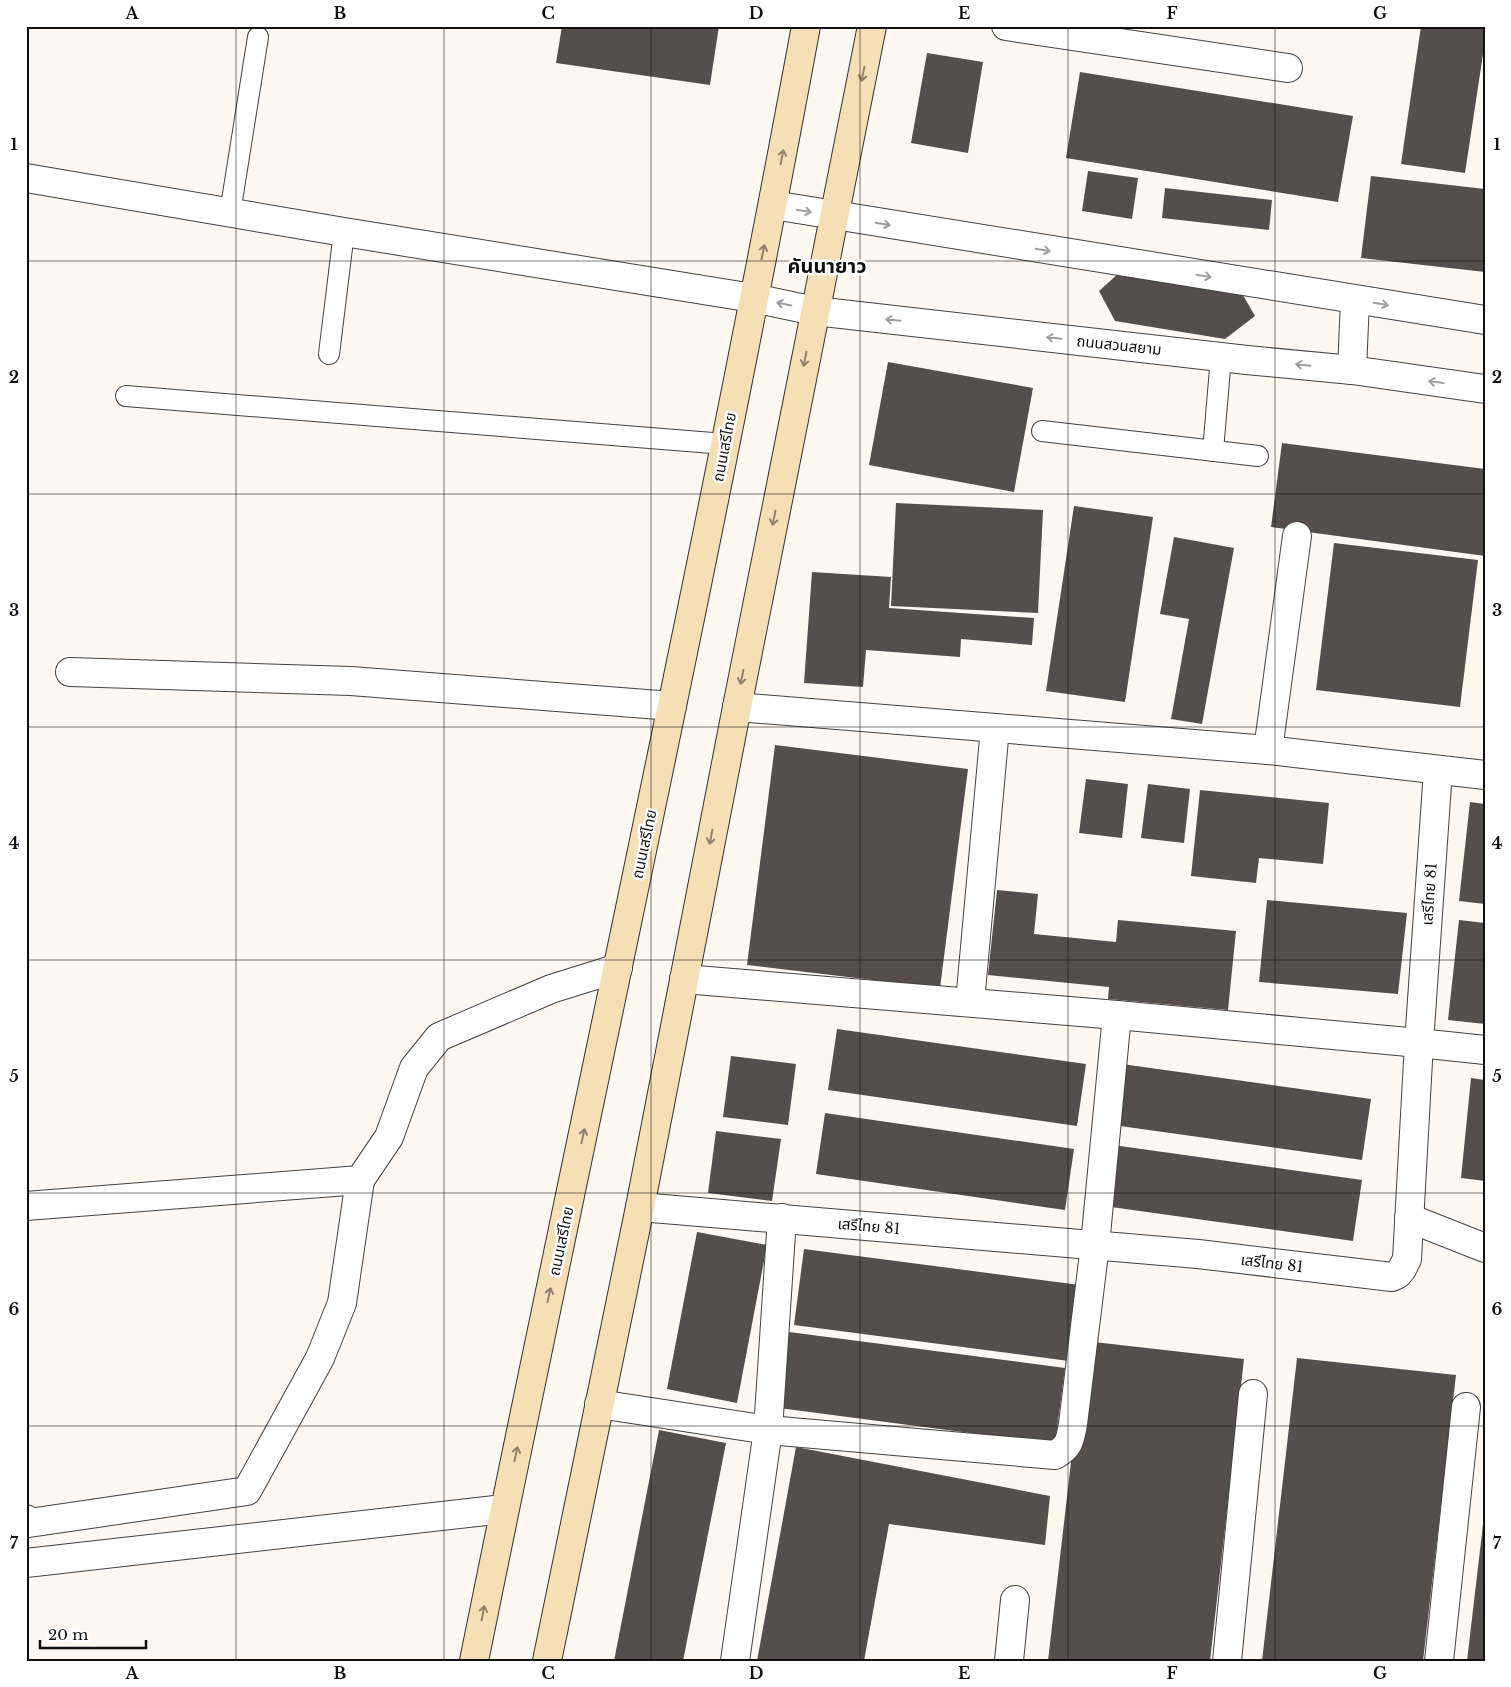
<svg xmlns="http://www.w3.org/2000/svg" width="1511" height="1687" font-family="'Libre Baskerville','Noto Sans Thai',serif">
<rect width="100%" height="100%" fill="#fdf8f2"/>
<g fill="#564e4c">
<path d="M562,26H719L710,85L556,63Z"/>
<path d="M1421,26H1466L1485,29V41L1465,173L1401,164Z"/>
<path d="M927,53L983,62L968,153L911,143Z"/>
<path d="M1080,72L1353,116L1338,202L1066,158Z"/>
<path d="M1088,171L1138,178L1132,219L1082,211Z"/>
<path d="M1371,176L1485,189V272L1361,258Z"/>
<path d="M1165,188L1272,200L1269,230L1162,218Z"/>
<path d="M1120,272L1240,290L1255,316L1225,339L1115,321L1099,291Z"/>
<path d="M888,362L1033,388L1014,492L869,465Z"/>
<path d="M1282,443L1485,469V556L1271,527Z"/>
<path d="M896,503L1043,510L1038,613L891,606Z"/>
<path d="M1074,506L1153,517L1125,702L1046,691Z"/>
<path d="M1174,537L1234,548L1202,724L1171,719L1189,619L1160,614Z"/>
<path d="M1334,543L1478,560L1460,707L1316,690Z"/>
<path d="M812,572L891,577L889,608L1034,618L1032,645L961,639L960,657L866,650L863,687L804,683Z"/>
<path d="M775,745L968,769L940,988L747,965Z"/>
<path d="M1086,779L1128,784L1122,838L1079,833Z"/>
<path d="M1148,784L1190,789L1184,843L1141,838Z"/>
<path d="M1200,790L1329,803L1323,864L1259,858L1256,883L1191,876Z"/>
<path d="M1470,802L1485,804V904L1459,901Z"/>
<path d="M997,890L1038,894L1034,934L1116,942L1118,920L1236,931L1228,1010L1108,999L1109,987L988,975Z"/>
<path d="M1267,900L1407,913L1398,994L1259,982Z"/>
<path d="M1459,920L1485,923V1024L1448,1020Z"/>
<path d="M837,1029L1086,1064L1077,1126L828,1090Z"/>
<path d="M731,1056L796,1064L788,1125L723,1117Z"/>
<path d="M1122,1064L1371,1099L1362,1160L1113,1125Z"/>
<path d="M1471,1078L1485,1080V1181L1461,1178Z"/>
<path d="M825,1113L1074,1149L1065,1210L816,1174Z"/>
<path d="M716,1131L781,1139L772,1201L708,1193Z"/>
<path d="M1113,1145L1362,1180L1353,1241L1104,1206Z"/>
<path d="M697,1232L767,1245L737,1403L667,1389Z"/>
<path d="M804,1249L1080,1285L1069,1361L794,1325Z"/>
<path d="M789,1332L1065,1368L1055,1444L779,1408Z"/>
<path d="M1085,1341L1244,1359L1210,1661H1048Z"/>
<path d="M1297,1358L1456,1375L1423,1661H1262Z"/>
<path d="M659,1430L726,1443L683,1661H614Z"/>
<path d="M796,1447L1050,1496L1045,1545L889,1524L864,1661H757Z"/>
<path d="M1484,1516L1485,1661H1467Z"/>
</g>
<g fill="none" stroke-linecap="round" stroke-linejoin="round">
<defs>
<g id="service">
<path d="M230,213L258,37"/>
<path d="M329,354L344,232"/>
<path d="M126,396L725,444"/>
<path d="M1042,431L1258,456"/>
<path d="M1213,451L1221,357"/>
</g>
<g id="minor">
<path d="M1006,26L1288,68"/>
<path d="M26,178L344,232L753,298"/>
<path d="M70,672L351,681L672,706"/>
<path d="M737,707L1268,750L1485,775"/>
<path d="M1268,750L1297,536"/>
<path d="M684,979L1117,1015L1419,1043L1485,1050"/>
<path d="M970,1002L995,728"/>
<path d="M26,1206L360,1180L389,1137L414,1068L439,1037L551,989L618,968"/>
<path d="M640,1207L1198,1254L1392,1277L1398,1274L1402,1269L1407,1259L1419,1043L1438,770"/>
<path d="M1409,1218L1485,1248"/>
<path d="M599,1404L768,1430L1055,1455C1070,1446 1070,1440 1073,1424L1095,1245L1117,1015"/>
<path d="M26,1519L29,1523L247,1491L320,1358L342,1303L360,1180"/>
<path d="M26,1563L504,1509"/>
<path d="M735,1661L768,1430L782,1218"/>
<path d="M1009,1661L1015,1600"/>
<path d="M1227,1661L1253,1394"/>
<path d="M1439,1661L1466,1407"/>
</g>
<g id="tertiary">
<path d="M773,205L1485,320"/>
<path d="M753,298L815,311L1247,360L1352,370L1485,389"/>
<path d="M1352,370L1355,300"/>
</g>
<g id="secondary">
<path d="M474,1661C584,1116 705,573 806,26"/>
<path d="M547,1661L640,1207L737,707L872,26"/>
</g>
</defs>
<use href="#service" stroke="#424242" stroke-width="22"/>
<use href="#minor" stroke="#424242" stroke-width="30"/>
<use href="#tertiary" stroke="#424242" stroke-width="30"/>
<use href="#secondary" stroke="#313131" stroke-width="30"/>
<use href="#service" stroke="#fff" stroke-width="20"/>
<use href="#minor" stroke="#fff" stroke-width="28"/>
<use href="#tertiary" stroke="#fff" stroke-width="28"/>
<use href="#secondary" stroke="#f5e0b5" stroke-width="28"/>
</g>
<defs><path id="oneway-shaft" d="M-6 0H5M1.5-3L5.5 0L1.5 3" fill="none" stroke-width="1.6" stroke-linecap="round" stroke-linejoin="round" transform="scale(1.25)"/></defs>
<g stroke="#8e826a">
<use href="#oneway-shaft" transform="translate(863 74) rotate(101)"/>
<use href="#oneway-shaft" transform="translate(782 157) rotate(-79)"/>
<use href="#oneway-shaft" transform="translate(763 252) rotate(-78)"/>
<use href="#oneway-shaft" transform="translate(805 359) rotate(101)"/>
<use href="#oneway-shaft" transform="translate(774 518) rotate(101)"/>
<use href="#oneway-shaft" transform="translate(742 677) rotate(101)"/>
<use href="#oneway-shaft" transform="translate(711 837) rotate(101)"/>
<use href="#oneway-shaft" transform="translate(583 1136) rotate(-78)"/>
<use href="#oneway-shaft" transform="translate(549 1295) rotate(-78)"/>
<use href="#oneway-shaft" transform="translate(516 1454) rotate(-78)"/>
<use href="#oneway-shaft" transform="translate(483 1613) rotate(-79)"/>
</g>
<g stroke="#9f9f9f">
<use href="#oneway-shaft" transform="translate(804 211) rotate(10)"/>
<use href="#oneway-shaft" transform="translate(883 224) rotate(9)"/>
<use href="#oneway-shaft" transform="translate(1043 250) rotate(9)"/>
<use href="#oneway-shaft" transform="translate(1204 276) rotate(9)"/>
<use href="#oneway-shaft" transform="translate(784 304) rotate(-168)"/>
<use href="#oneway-shaft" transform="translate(1381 304) rotate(9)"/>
<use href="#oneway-shaft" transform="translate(893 320) rotate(-174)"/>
<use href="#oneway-shaft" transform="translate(1054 338) rotate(-174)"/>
<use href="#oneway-shaft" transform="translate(1303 365) rotate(-174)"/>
<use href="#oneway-shaft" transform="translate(1436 382) rotate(-172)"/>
</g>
<path fill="none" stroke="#0f0f0f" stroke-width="1" stroke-opacity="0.55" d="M236,26V1661M444,26V1661M651,26V1661M860,26V1661M1068,26V1661M1275,26V1661M26,261H1485M26,494H1485M26,727H1485M26,960H1485M26,1193H1485M26,1426H1485"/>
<g text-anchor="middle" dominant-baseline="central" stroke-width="5" stroke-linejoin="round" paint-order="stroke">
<g font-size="15" fill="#0f0f0f" stroke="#fff">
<text transform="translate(1119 345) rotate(6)">ถนนสวนสยาม</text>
<text transform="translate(724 447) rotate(-79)">ถนนเสรีไทย</text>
<text transform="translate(644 844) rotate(-78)">ถนนเสรีไทย</text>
<text transform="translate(1429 894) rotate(-86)">เสรีไทย 81</text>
<text transform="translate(869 1226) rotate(5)">เสรีไทย 81</text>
<text transform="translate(561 1241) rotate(-78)">ถนนเสรีไทย</text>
<text transform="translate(1272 1263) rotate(7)">เสรีไทย 81</text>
</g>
<g font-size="20" font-weight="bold" fill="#0f0f0f" stroke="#fff">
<text x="827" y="266">คันนายาว</text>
</g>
</g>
<rect width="1511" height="1687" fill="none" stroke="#ffffff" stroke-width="55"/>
<path d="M40 1640v8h106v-8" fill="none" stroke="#0f0f0f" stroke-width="2.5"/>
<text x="48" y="1640" font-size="15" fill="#0f0f0f" stroke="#ffffff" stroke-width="4" paint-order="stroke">20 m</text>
<rect x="28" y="28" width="1456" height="1632" fill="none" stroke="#0f0f0f" stroke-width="2"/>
<g font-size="16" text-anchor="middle" font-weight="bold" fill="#0f0f0f">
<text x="132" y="19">A</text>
<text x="340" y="19">B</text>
<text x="548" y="19">C</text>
<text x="756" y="19">D</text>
<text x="964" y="19">E</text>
<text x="1172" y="19">F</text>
<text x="1380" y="19">G</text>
<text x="14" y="150">1</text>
<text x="1497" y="150">1</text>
<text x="14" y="383">2</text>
<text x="1497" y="383">2</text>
<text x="14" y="616">3</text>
<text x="1497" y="616">3</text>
<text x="14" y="849">4</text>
<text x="1497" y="849">4</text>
<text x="14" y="1082">5</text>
<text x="1497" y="1082">5</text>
<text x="14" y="1315">6</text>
<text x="1497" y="1315">6</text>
<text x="14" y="1549">7</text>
<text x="1497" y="1549">7</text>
<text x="132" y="1679">A</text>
<text x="340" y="1679">B</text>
<text x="548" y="1679">C</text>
<text x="756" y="1679">D</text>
<text x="964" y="1679">E</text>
<text x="1172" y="1679">F</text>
<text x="1380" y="1679">G</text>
</g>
</svg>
